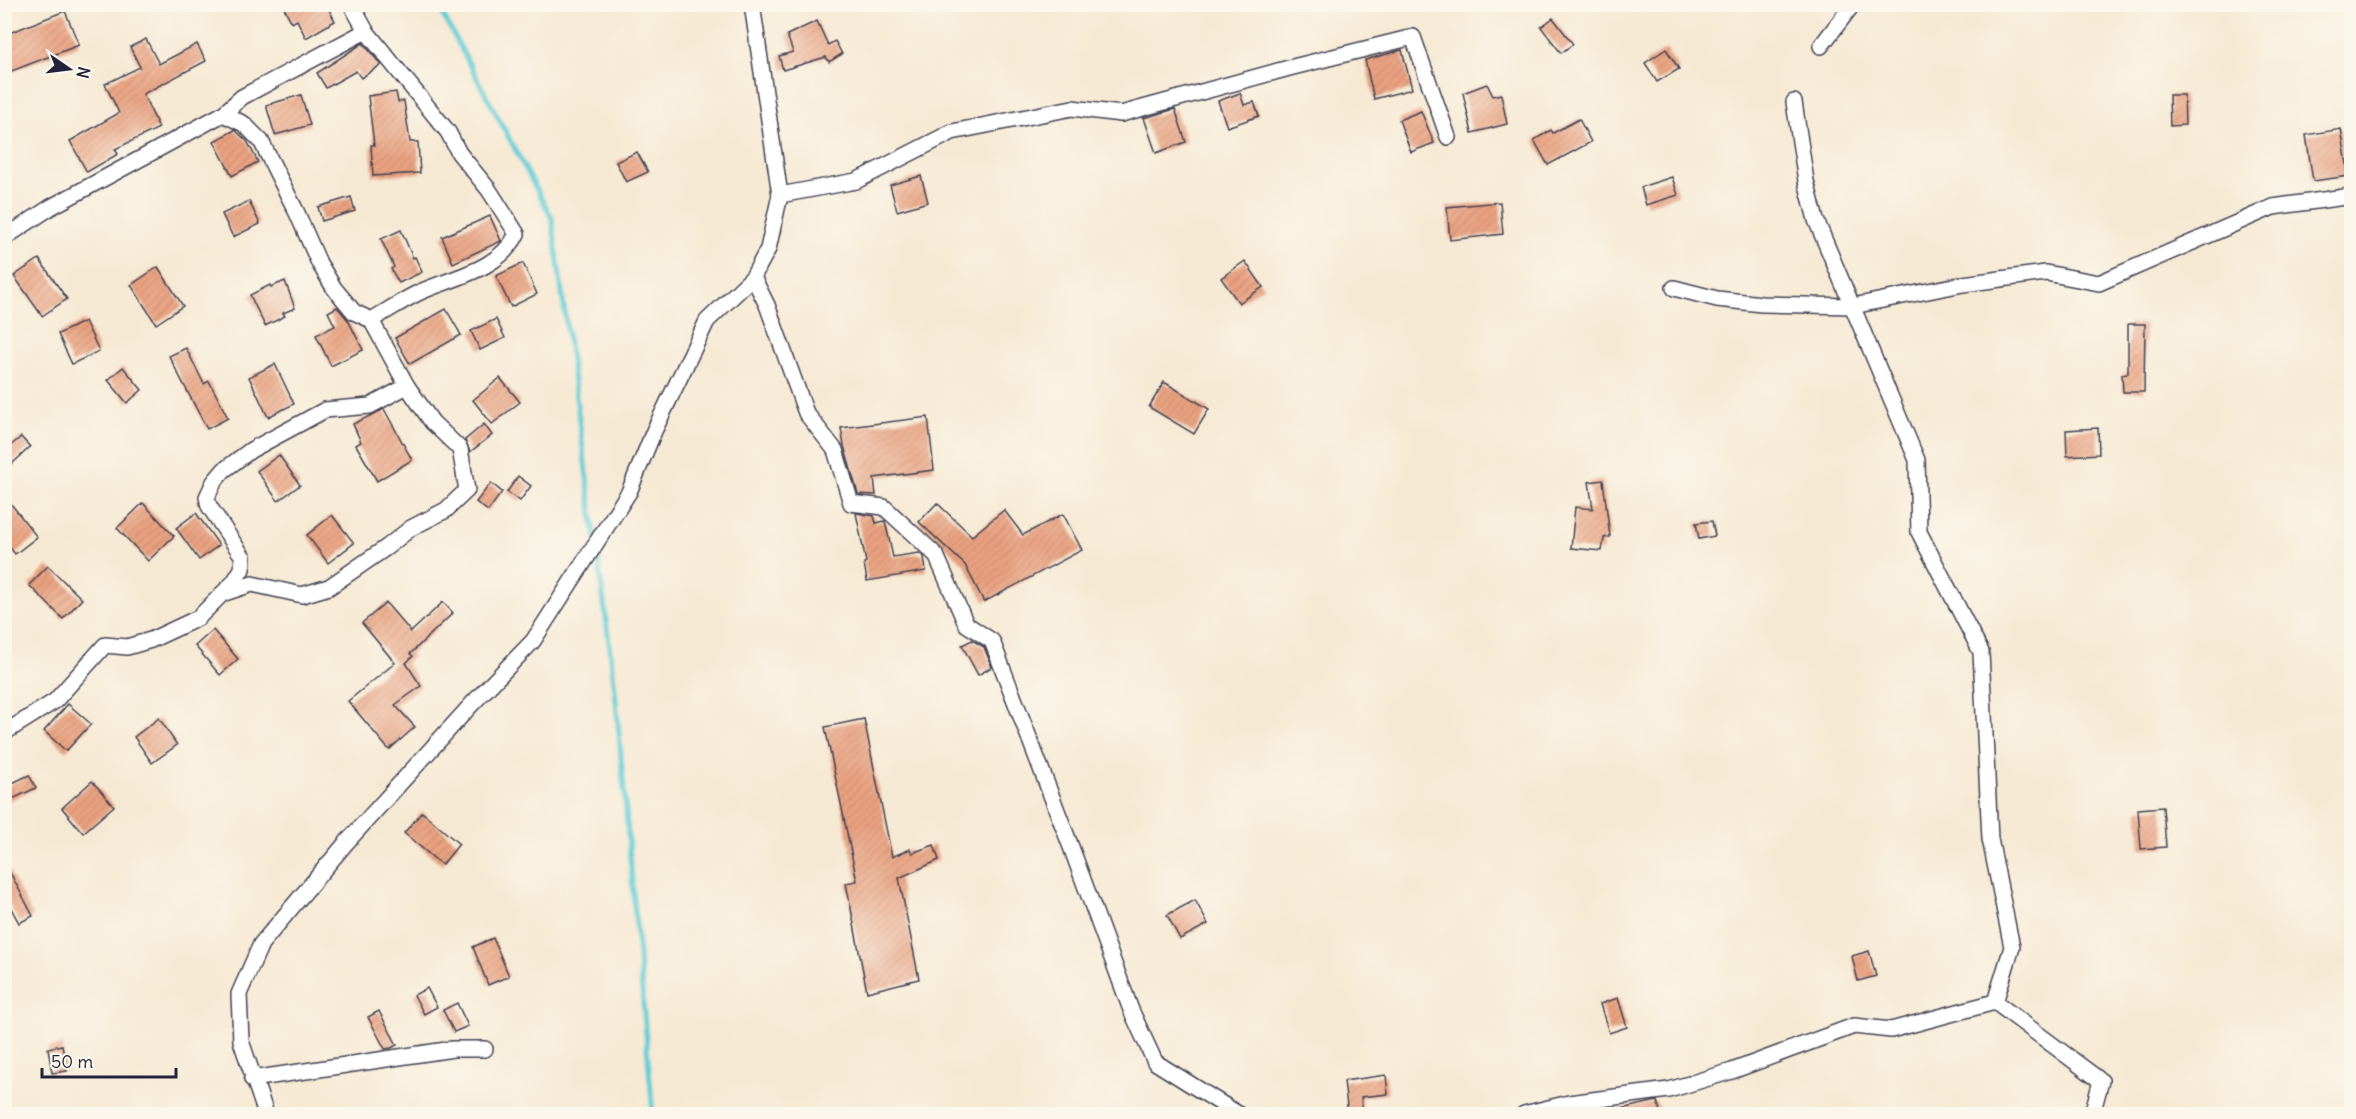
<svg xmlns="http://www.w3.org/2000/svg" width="2356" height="1119" font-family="Delius,sans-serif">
<defs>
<pattern id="building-hatch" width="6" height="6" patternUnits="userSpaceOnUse" patternTransform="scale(1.5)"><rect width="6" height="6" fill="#eaa280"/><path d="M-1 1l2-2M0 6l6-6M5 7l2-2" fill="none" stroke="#c88b70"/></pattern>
</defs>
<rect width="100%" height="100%" fill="#fbf7ec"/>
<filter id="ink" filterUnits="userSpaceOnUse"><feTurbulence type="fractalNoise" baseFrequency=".0167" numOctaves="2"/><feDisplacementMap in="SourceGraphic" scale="12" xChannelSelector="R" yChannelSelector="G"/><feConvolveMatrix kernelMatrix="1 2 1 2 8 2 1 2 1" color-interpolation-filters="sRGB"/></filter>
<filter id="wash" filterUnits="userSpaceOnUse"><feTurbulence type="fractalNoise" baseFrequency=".008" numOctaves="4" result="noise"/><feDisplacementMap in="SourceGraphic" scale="24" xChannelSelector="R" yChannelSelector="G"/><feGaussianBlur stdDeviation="1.35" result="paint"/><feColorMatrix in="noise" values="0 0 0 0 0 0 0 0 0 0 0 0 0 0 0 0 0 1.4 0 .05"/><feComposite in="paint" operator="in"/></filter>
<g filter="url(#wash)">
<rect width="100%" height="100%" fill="#f6e9d3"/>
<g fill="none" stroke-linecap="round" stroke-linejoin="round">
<g stroke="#5dcad4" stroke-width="5">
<path d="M437,4L552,218L595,537"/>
<path d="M597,549L615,689L653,1114"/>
</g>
</g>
<g id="blocks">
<g fill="url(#building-hatch)">
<path d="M282,4H326L335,21L306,38L297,20L292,23Z"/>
<path d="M65,11L79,45L4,74V35Z"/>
<path d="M1553,18L1573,44L1561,53L1541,27Z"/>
<path d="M817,21L828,45L835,41L842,54L829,62L826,57L783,70L779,56L793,52L787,35Z"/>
<path d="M146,39L159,64L197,44L206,61L143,94L159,128L115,149L118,154L87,172L70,141L119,113L105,84L140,67L130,47Z"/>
<path d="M363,43L381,65L361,78L356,71L326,88L317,73Z"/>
<path d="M1666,49L1679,69L1657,82L1645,63Z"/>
<path d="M1402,50L1412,89L1374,99L1365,60Z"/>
<path d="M1487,84L1493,96L1501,94L1507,124L1472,133L1463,93Z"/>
<path d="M396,92L398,102L404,101L410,142H418L420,173L373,176L371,145H374L368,96Z"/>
<path d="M1240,93L1244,105L1254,102L1259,116L1227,127L1218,101Z"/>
<path d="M301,95L310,125L275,135L266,105Z"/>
<path d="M2169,95H2184L2185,125L2170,126Z"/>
<path d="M1175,109L1186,142L1156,153L1144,118Z"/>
<path d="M1421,111L1434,143L1411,152L1399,120Z"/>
<path d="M1579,119L1591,142L1548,165L1534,140L1551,130L1553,133Z"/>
<path d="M2341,129L2349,176L2313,181L2306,135Z"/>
<path d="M235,130L247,141L258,162L232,176L214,141Z"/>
<path d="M637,152L648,172L626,182L616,162Z"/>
<path d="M921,176L928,202L897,211L890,185Z"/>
<path d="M1672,177L1678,195L1646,205L1641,187Z"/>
<path d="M351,197L355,211L322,221L318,207Z"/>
<path d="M249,201L260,224L233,237L222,214Z"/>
<path d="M1500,202L1503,234L1450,240L1447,207Z"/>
<path d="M490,216L501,241L453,263L442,237Z"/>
<path d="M401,230L413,258L415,257L422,272L399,283L391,269L394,267L381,239Z"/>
<path d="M39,259L67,299L42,316L14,276Z"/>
<path d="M1245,261L1263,287L1239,303L1221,278Z"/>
<path d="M523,263L537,294L511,307L496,276Z"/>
<path d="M158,267L183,306L156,324L131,285Z"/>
<path d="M285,281L295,308L283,313L285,316L265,326L250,295L270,285L271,287Z"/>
<path d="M337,307L348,320L363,350L331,366L316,335L335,326L328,312Z"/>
<path d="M446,309L461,335L410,364L395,338Z"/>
<path d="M496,319L505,338L480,350L471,331Z"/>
<path d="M85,321L99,351L72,364L58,334Z"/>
<path d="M2128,324H2145L2144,392H2123L2122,374L2128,373Z"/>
<path d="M186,348L204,384L209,381L228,418L207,429L169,356Z"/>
<path d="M275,364L294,404L268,417L249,377Z"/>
<path d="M123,367L142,390L127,403L108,380Z"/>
<path d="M500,378L520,402L492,424L473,400Z"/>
<path d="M1164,382L1209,409L1194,434L1149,407Z"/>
<path d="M384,409L412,460L377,481L356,445L361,442L353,424Z"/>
<path d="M928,417L934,470L874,478L876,495L858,494L844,446L841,428Z"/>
<path d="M484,424L492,435L470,452L465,440Z"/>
<path d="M2098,428L2099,454L2067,456L2066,430Z"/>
<path d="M21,437L30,447L12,464L4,454V451Z"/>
<path d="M279,455L300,485L278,501L257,471Z"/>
<path d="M518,476L531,486L520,501L507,492Z"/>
<path d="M1603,480L1610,537L1604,538L1602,551L1571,548L1575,507L1593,509L1589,482Z"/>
<path d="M491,483L502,492L488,511L476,502Z"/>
<path d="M4,495L37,537L15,554L4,540Z"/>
<path d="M143,503L174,536L148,561L117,528Z"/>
<path d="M937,503L972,536L1004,510L1023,535L1063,514L1082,550L984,602L965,565L919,522Z"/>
<path d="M196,513L219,545L199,560L176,528Z"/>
<path d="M856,513L874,516L876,523L885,521L893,557L919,553L924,557L926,571L867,581L864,563L866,562Z"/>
<path d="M332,515L354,543L328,563L307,535Z"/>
<path d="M1712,521L1715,536L1699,539L1696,523Z"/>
<path d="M48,566L82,599L63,619L29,585Z"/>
<path d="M443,602L453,613L410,654L413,656L406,663L421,686L395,705L415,727L389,750L348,701L395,663L362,623L386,603L411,632Z"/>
<path d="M213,630L238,659L220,675L195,646Z"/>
<path d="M972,640L984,647L992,667L978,675L962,645Z"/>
<path d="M68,704L91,724L66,751L44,731Z"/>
<path d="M159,718L177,745L152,763L134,737Z"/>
<path d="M864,719L892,857L910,849L912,853L934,845L939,860L899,878L919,979L867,992L846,883L857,881L825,727Z"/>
<path d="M29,775L36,788L8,801L4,794V787Z"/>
<path d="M92,781L114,806L83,833L62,808Z"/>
<path d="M2163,807L2166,847L2141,849L2138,809Z"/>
<path d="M422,812L459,844L442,865L404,833Z"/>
<path d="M4,861L33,916L19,923L4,895Z"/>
<path d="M1195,900L1208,924L1180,939L1167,915Z"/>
<path d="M493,938L509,976L488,985L473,947Z"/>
<path d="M1869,951L1876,976L1858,981L1852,956Z"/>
<path d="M427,988L437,1007L424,1014L414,995Z"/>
<path d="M1618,998L1627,1027L1609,1033L1600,1004Z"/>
<path d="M457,1003L468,1026L454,1032L443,1010Z"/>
<path d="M379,1011L397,1045L391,1048L385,1049L368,1017Z"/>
<path d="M62,1045L67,1071L52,1073L48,1048Z"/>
<path d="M1386,1075L1388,1094L1361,1097L1363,1114H1348L1344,1081Z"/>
<path d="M1657,1101L1661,1114H1617L1616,1110Z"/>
</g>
</g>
</g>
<g filter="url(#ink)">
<use href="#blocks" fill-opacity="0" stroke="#424052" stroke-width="1.5"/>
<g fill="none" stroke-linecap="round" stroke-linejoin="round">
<defs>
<g id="minor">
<path d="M351,4L366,31L448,132L459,153L489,190L517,234C499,270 454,277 420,292C403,300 387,311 371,320"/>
<path d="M1821,46L1853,4"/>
<path d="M780,195L856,181L952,132L1072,108L1121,114L1289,68L1413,37L1448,137"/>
<path d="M4,238L51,207L223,114L242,97L366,31"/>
<path d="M753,277L767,305L806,413L835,450L851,503L884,507L936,555L966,624L992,641L1071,847L1131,1010L1155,1062L1238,1114"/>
<path d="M1674,288L1717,299L1762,304L1853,306L1963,284L2046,273L2099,283L2273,207L2352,196"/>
<path d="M222,594L252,584L302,595L329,587L387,547L411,528L446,510L467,490L460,449L432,422L407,386L371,320L354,312L334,288L319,263L297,213L261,141L244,124L223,114"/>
<path d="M4,733L55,701L105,645L127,647L151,640L198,618L234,582L242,569L243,557L209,506L207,497L214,482L224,470L251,450L325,410L370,406L407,386"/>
<path d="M1995,1002L2101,1081L2092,1114"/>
<path d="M252,1079L453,1049H485"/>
<path d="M266,1114L241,1041L239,994L261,944L346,843L472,704L533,641L629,492L654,431L707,321L753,277L768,249L780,195L752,4"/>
<path d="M1524,1114L1569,1103L1669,1090L1732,1071L1854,1026L1891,1030L1995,1002L2012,947L1990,839L1981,652L1919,532L1917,460L1816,220L1806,181L1794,102"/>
</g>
</defs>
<use href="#minor" stroke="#424052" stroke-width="18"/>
<use href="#minor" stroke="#fff" stroke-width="15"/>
</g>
</g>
<rect width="2356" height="1119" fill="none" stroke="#fbf7ec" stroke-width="24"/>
<g transform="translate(69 69) rotate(104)" stroke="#fbf7ec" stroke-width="4.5" paint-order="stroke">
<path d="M0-4.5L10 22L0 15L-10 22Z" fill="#22223b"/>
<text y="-9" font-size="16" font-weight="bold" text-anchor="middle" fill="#22223b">N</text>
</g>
<path d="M42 1068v9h134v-9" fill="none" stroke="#22223b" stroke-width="3"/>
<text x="51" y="1068" font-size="18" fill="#22223b" stroke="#fbf7ec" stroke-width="4.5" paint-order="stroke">50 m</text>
</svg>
